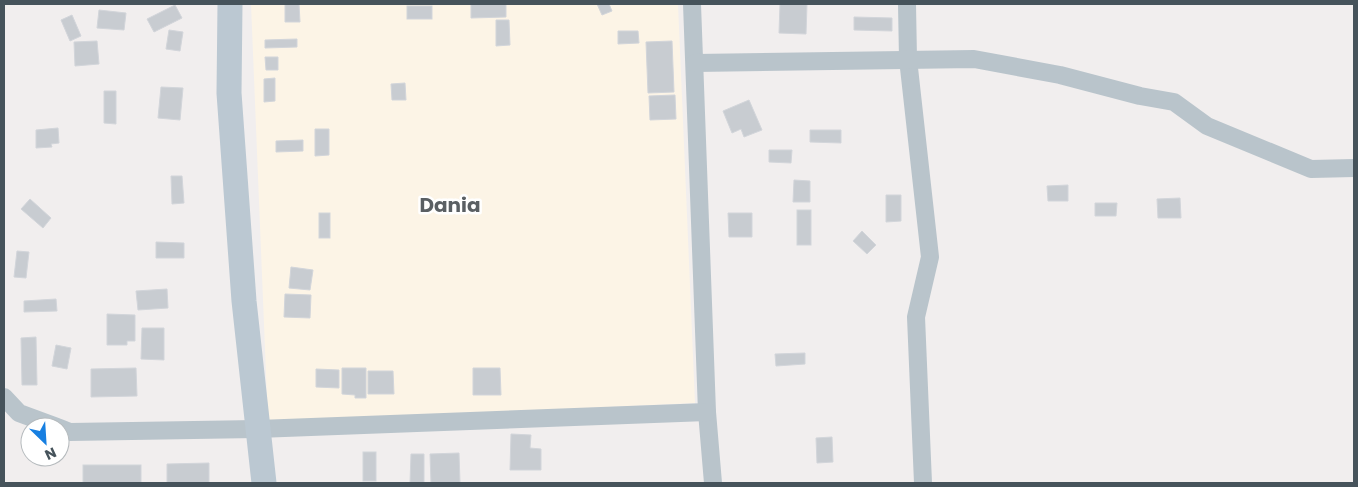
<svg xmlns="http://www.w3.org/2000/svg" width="1358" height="487" font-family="Poppins,sans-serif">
<rect width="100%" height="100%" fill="#f1eeee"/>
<path fill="#fcf4e6" d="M251,4H678L695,403L268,423Z"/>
<g fill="#c8ccd1" stroke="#d2d5da">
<path d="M285,4H299L300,22H285Z"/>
<path d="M471,4H506V17L471,18Z"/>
<path d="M597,4H609L612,11L602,15Z"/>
<path d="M780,4H807L806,34L779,33Z"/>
<path d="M175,5L182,18L154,32L147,19Z"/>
<rect x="407" y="6" width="25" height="13"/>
<path d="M99,10L126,13L124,30L97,28Z"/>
<path d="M72,15L81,36L70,41L61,20Z"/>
<path d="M854,17L892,18V31L854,30Z"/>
<path d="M496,20H509L510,45L496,46Z"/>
<path d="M169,30L183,32L180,51L166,49Z"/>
<path d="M618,31H638L639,43L618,44Z"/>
<path d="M297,39V47L265,48V40Z"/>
<path d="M97,41L99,64L75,66L74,42Z"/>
<path d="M672,41L674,92L648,93L646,42Z"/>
<path d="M265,57H278V70H266Z"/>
<path d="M275,78V101L264,102V79Z"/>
<path d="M405,83L406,100H392L391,84Z"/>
<path d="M161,87L183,88L180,120L158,118Z"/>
<path d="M104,91H116V124L104,123Z"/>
<path d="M675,95L676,119L650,120L649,96Z"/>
<path d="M749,100L762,130L744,137L741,129L732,133L723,111Z"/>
<path d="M58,128L59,143L51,144L52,147L36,148V130Z"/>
<path d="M315,129H329V155L315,156Z"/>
<path d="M810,130H841V143L810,142Z"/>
<path d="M303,140V151L276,152V141Z"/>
<path d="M769,150H792L791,163L769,162Z"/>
<path d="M171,176H182L184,203L172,204Z"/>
<path d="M794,180L810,181V202H793Z"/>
<path d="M1068,185V201H1048L1047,186Z"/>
<path d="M886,195H901V221L886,222Z"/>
<path d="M1180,198L1181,218H1158L1157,199Z"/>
<path d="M30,199L51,218L43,228L21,209Z"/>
<path d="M1095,203H1117L1116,216H1095Z"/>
<rect x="797" y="210" width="14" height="35"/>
<rect x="319" y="213" width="11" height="25"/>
<path d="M728,213H752V237H729Z"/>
<path d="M862,231L876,245L867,254L853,241Z"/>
<path d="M156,242L184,243V258H156Z"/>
<path d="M17,251L29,252L26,278L14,277Z"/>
<path d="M291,267L313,270L310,290L289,288Z"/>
<path d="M167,289L168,308L138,310L136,291Z"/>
<path d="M285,294L311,295L310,318L284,317Z"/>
<path d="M56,299L57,311L24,312V301Z"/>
<path d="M107,314L135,315V341H127V345H107Z"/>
<path d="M142,328H164V360L141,359Z"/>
<path d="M36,337L37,385H22L21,338Z"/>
<path d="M56,345L71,348L67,369L52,366Z"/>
<path d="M805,353V364L776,366L775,354Z"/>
<path d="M136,368L137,396L91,397V369Z"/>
<path d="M342,368H366V398H355V395L342,394Z"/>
<path d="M473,368H500L501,395H473Z"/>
<path d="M316,369L339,370V388L316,387Z"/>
<path d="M368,371H393L394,394H368Z"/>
<path d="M511,434L531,435L530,448L541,449V470H510Z"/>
<path d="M832,437L833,462L817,463L816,438Z"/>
<rect x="363" y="452" width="13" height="29"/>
<path d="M459,453L460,483H431L430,454Z"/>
<path d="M411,454H424V483H410Z"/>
<path d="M209,463V483H167V464Z"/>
<rect x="83" y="465" width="58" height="18"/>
</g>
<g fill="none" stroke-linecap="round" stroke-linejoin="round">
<g stroke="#b9c4cb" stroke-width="18">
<path d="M692,4L707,412L713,483"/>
<path d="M907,4L908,59L930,257L916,317L923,483"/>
<path d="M695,63L974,59L1060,75L1140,96L1174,102L1207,126L1311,169L1354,168"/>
<path d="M4,397L19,413L57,427"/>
<path d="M60,428L70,432L258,429L707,412"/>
</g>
<path stroke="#bbc8d2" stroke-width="25" d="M230,4L229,93L244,301L264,483"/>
</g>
<g text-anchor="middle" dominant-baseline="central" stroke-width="5" stroke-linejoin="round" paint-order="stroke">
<g font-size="20" font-weight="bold" fill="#5a5f63" stroke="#fff">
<text x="450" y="205">Dania</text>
</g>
</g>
<rect width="1358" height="487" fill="none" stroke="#46535b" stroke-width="10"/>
<g transform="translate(45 442) rotate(155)"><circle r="24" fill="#ffffff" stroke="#b5babd"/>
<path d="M0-4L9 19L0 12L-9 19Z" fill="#177fe1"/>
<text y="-8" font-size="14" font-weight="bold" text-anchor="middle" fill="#46535b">N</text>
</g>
</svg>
